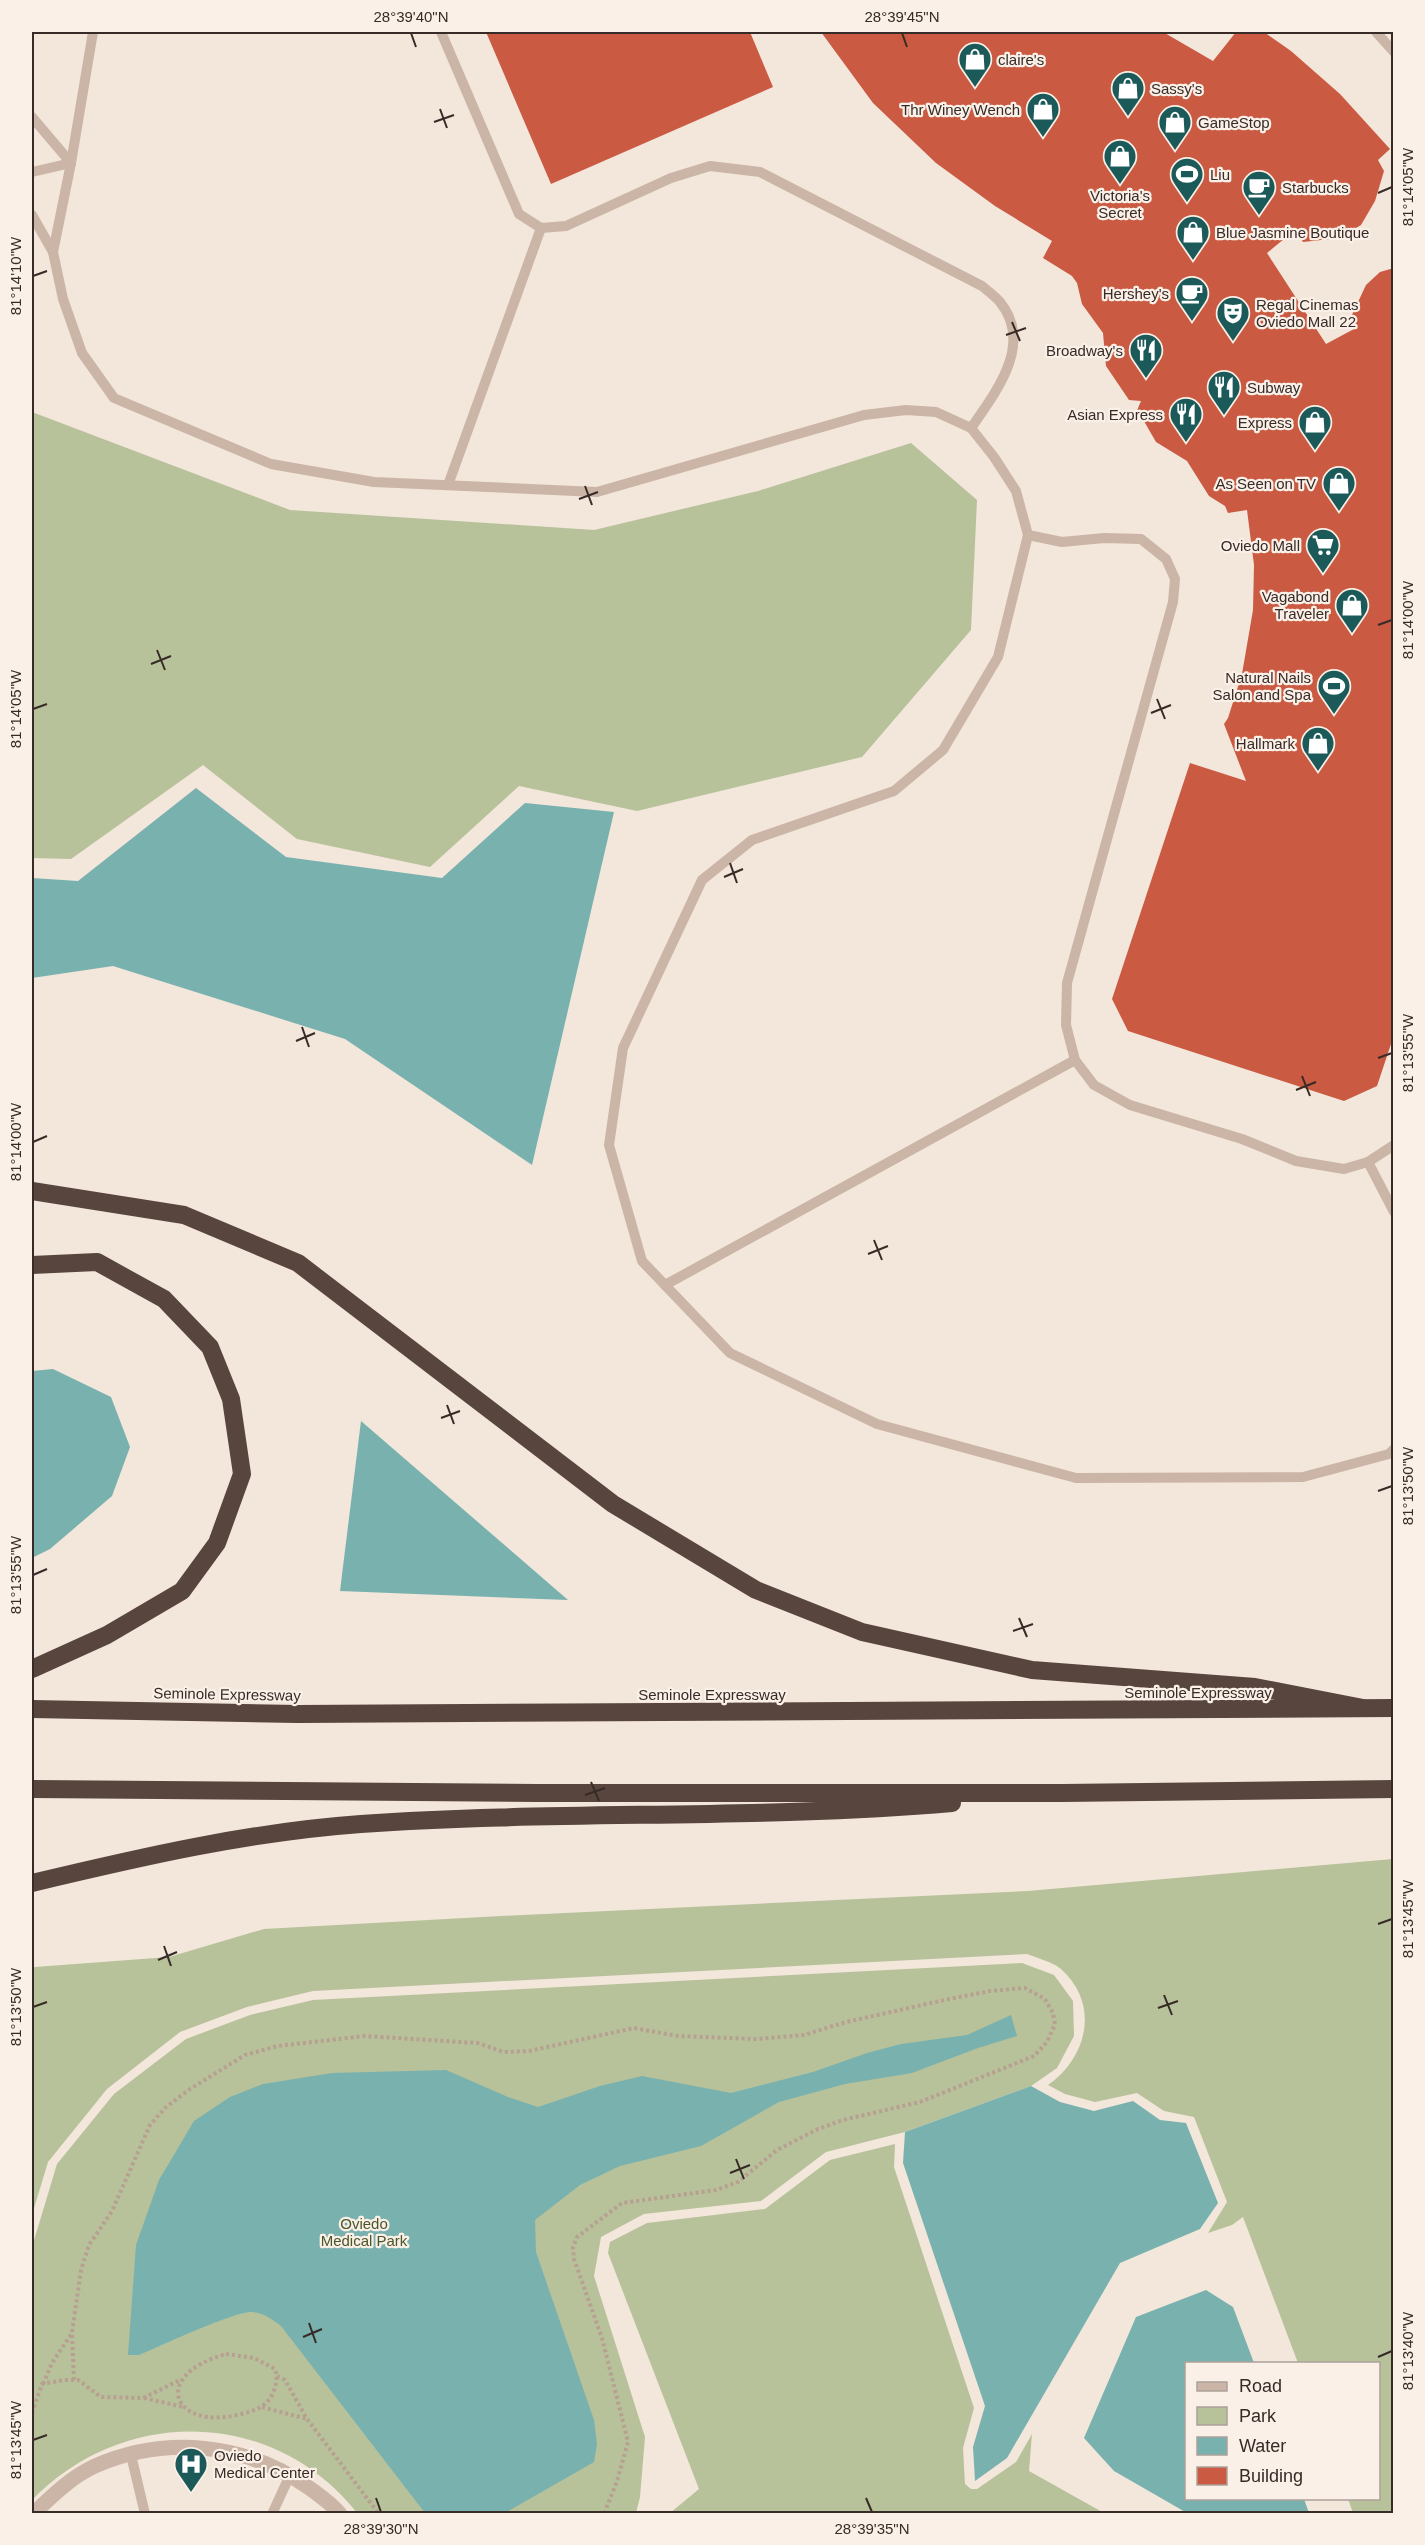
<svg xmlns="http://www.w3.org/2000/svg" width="1425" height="2545" font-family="Helvetica,sans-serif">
<rect width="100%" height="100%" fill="#f3e6db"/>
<g fill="#b7c29a">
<path d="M32,412L290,510L594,530L758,491L911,443L977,500L971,630L862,757L637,811L519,786L430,867L297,839L203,765L71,859L32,858Z"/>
<path d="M1393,1859V2513H1353L1348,2499L1378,2498V2364L1298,2363L1243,2217L1232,2225L1208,2233L1227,2202L1194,2117L1164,2111L1137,2093L1095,2102L1065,2094L1048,2085C1088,2057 1100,2004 1061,1969C1053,1962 1037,1958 1027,1954L313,1991L247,2007L180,2032L107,2089L48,2162L32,2215V1968L35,1967L169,1957L264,1929L501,1916L1028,1891Z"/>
<path d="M1022,1963L1054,1975L1073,2001L1074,2036L1057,2068L1031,2086L905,2132L826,2152L761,2201L644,2214L601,2237L594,2276L645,2437L640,2497L636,2513H357C274,2408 124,2405 32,2500V2247L57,2164L114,2094L186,2039L250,2015L313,2000Z"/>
<path d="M895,2144L894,2167L974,2408L963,2448L965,2484L971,2489H977L1016,2462L1032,2434L1029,2471L1104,2513H670L699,2489L608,2253L610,2242L647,2223L765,2209L830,2160Z"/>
</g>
<g fill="#79b1af">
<path d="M196,788L286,857L442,878L525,803L614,812L532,1165L345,1039L113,966L32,978V878L78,881Z"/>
<path d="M53,1369L111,1397L130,1447L112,1496L50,1549L32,1558V1371Z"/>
<path d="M361,1421L568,1600L340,1591Z"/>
<path d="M1011,2015L1017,2036L978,2048L912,2073L845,2084L779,2102L701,2146L620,2166L580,2185L535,2220L536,2252L594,2420L597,2444L594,2462L505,2513H425L281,2326C272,2319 264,2313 252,2312C237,2310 158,2347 139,2355H128L136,2245L159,2180L194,2121L230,2097L263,2084L332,2073L446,2070L508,2097L538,2107L600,2086L642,2076L731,2093L813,2072L867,2053L901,2044L967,2035Z"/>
<path d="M1031,2086L1060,2102L1094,2111L1133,2101L1160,2120L1186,2123L1218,2203L1200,2229L1120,2263L1007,2458L975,2481L973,2447L985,2406L903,2163L905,2132Z"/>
<path d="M1206,2290L1233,2307L1254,2363L1186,2364V2498L1304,2499L1309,2513H1187L1114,2471L1084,2438L1136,2317Z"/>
</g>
<g fill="#ca5a42">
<path d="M486,32H750L773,87L551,184Z"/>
<path d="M821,32H1163L1213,61L1236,32H1264L1291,51L1340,94L1390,149L1378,160L1384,171L1375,201L1361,225L1339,238L1303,242L1295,230L1267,253L1326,344L1354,329L1351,317L1366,285L1380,272L1394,268V1035L1377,1086L1344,1101L1128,1031L1112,999L1190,763L1246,781L1224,724L1228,718L1242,674L1253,610L1254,565L1247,510L1228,513L1225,506L1209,496L1187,461L1156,442L1141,416L1136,413L1141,401L1129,400L1106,366L1103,333L1082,304L1077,283L1072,276L1043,258L1052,241L995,206L936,163L873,103Z"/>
</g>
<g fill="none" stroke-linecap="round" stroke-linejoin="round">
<g stroke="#b79f91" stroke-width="4" stroke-dasharray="3 3" stroke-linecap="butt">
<path d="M226,2354L254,2358L275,2369C278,2378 276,2387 272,2395C266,2407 254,2411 241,2414C174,2432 148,2376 226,2354Z"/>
<path d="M277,2376L285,2380L307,2419L379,2514"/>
<path d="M74,2380L72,2333L81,2270L89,2245L112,2211L150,2125L165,2108L190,2089L245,2055L278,2046L365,2036L477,2043L504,2052L529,2051L634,2028L678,2036L755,2039L804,2035L846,2022L949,1999L990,1991L1025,1988L1045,1999L1053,2013L1055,2024L1047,2042L1034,2056L920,2102L843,2120L818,2129L777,2150L738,2182L716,2190L622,2203L577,2237L573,2247L574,2259L602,2338L628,2442L617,2481L604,2514"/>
<path d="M43,2384L52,2363L72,2333"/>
<path d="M144,2398L183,2407"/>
<path d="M262,2407L307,2419"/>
<path d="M32,2413L42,2384L65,2380H78L101,2397L143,2398L180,2380"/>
</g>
<g stroke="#cbb5a6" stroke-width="10">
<path d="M441,32L519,214L541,228L566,226L671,178L710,166L760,172L982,286C988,291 995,296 1000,302C1034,344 996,392 971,428"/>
<path d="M1376,32L1394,52"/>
<path d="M32,117L71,163"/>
<path d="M32,172L71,163"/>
<path d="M32,215L53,252L63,299L82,353L114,398L271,464L374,482L597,492L864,415L906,410L936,412L971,428L994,457L1016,491L1028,535L998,657L943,750L894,791L752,840L702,880L623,1048L609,1145L642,1261L730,1353L877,1424L1076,1478L1303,1477L1389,1454L1394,1449"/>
<path d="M53,252L71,163L93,32"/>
<path d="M448,485L541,228"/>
<path d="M1028,535L1062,542L1104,538L1141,539L1166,559L1175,579L1173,602L1067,983L1066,1025L1075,1060L1094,1085L1130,1105L1242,1139L1296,1161L1344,1169L1368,1162L1394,1145"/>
<path d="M1368,1162L1394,1212"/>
<path d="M665,1285L1075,1060"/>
<path d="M131,2455L145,2514"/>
<path d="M272,2514L290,2475"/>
</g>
<path stroke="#cbb5a6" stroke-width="15" d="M33,2514C52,2496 71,2477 95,2466C166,2435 245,2443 308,2487C320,2496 331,2503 340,2514"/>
<g stroke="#58453e" stroke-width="18">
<path d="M32,1191L184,1215L298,1263L613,1504L756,1590L862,1632L1032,1670L1255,1687L1363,1708"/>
<path d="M32,1265L97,1262L164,1299L210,1347L231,1399L242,1474L217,1543L182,1591L107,1635L32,1669"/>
<path d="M32,1709L297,1714L1394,1708"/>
<path d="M32,1789L537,1793H1062L1394,1789"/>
<path d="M32,1883C141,1857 249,1832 361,1824C558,1810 756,1820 952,1803"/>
</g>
</g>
<path fill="none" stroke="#372b27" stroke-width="2" d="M411,33L416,47M902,33L907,47M440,109L447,128M434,122L454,115M1378,193L1392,187M33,276L47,271M1012,322L1020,341M1006,335L1026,328M585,486L592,505M579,499L598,492M1378,625L1392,620M157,650L165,670M151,664L171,656M1157,699L1165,719M33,709L47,704M1151,713L1171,705M730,863L737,883M724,877L743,869M302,1027L309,1047M296,1041L315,1033M1378,1058L1392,1053M1302,1076L1310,1096M1296,1090L1316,1082M33,1142L47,1136M874,1240L882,1260M868,1254L888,1246M447,1405L454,1424M441,1418L460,1411M1378,1491L1392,1486M33,1575L47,1569M1019,1618L1027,1637M1013,1631L1033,1624M591,1782L599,1801M585,1795L605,1788M1378,1924L1392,1919M164,1946L171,1966M158,1960L177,1952M1164,1995L1172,2015M33,2007L47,2002M1158,2008L1178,2001M736,2159L744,2179M730,2173L750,2165M309,2323L316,2343M303,2337L322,2329M1378,2357L1392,2351M33,2440L47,2435M376,2498L381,2512M866,2498L872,2512"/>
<defs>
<symbol id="shop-pin" viewBox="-11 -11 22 30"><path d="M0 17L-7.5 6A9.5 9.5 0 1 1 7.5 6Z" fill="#1c5a5a" stroke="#faf0e7"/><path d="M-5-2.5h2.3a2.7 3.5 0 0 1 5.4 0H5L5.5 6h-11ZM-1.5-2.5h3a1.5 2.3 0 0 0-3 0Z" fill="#fff"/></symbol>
<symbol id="stadium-pin" viewBox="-11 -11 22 30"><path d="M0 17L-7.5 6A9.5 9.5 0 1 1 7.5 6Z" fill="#1c5a5a" stroke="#faf0e7"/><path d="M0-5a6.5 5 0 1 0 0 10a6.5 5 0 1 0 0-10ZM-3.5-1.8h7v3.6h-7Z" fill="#fff"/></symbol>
<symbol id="cafe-pin" viewBox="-11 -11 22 30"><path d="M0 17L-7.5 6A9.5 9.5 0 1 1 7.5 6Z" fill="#1c5a5a" stroke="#faf0e7"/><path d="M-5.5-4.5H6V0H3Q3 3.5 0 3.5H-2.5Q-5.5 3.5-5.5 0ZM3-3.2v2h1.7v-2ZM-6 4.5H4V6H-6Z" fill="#fff"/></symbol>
<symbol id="theatre-pin" viewBox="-11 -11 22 30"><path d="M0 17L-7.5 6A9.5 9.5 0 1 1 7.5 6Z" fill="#1c5a5a" stroke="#faf0e7"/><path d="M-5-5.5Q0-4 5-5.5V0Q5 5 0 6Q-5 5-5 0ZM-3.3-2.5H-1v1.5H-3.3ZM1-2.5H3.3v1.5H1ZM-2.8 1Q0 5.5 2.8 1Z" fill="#fff"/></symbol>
<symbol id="restaurant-pin" viewBox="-11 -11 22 30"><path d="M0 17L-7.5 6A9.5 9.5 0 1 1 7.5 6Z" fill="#1c5a5a" stroke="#faf0e7"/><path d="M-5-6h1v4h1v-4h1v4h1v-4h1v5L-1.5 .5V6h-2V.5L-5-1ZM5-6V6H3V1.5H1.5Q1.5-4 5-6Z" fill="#fff"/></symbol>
<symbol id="supermarket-pin" viewBox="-11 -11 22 30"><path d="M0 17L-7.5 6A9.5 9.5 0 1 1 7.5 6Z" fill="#1c5a5a" stroke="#faf0e7"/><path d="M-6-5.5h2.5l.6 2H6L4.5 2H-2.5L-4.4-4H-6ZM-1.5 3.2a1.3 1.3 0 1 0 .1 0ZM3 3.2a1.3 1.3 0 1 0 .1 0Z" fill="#fff"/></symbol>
<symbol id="hospital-pin" viewBox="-11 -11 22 30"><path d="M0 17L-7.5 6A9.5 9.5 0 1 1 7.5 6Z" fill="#1c5a5a" stroke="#faf0e7"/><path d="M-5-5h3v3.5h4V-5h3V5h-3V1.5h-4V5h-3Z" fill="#fff"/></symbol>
</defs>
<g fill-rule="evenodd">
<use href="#shop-pin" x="956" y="40" width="38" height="52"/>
<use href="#shop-pin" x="1109" y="69" width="38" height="52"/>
<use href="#shop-pin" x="1024" y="90" width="38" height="52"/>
<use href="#shop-pin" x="1156" y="103" width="38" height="52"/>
<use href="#shop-pin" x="1101" y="137" width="38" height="52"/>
<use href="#stadium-pin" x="1168" y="155" width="38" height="52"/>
<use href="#cafe-pin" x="1240" y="168" width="38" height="52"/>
<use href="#shop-pin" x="1174" y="213" width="38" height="52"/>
<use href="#cafe-pin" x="1173" y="274" width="38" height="52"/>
<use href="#theatre-pin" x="1214" y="294" width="38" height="52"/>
<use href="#restaurant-pin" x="1127" y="331" width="38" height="52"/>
<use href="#restaurant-pin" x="1205" y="368" width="38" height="52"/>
<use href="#restaurant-pin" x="1167" y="395" width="38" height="52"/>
<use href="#shop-pin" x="1296" y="403" width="38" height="52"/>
<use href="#shop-pin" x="1320" y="464" width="38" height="52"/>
<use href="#supermarket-pin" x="1304" y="526" width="38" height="52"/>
<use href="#shop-pin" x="1333" y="586" width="38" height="52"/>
<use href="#stadium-pin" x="1315" y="667" width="38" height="52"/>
<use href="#shop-pin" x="1299" y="724" width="38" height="52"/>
<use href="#hospital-pin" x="172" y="2445" width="38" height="52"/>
</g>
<g text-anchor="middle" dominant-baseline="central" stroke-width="4.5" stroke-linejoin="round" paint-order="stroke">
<g font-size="15" fill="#372b27" stroke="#faf0e7" text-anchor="end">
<text x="998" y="59" text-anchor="start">claire's</text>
<text x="1151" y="88" text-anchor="start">Sassy's</text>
<text x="1020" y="109">Thr Winey Wench</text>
<text x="1198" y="122" text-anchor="start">GameStop</text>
<text x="1210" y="174" text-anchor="start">Liu</text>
<text x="1282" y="187" text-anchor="start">Starbucks</text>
<text x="1120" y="195" text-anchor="middle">Victoria's<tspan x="1120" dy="17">Secret</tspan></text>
<text x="1216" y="232" text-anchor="start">Blue Jasmine Boutique</text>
<text x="1169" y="293">Hershey's</text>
<text x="1256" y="304" text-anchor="start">Regal Cinemas<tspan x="1256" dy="17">Oviedo Mall 22</tspan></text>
<text x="1123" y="350">Broadway's</text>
<text x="1247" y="387" text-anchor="start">Subway</text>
<text x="1163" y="414">Asian Express</text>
<text x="1292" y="422">Express</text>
<text x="1316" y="483">As Seen on TV</text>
<text x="1300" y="545">Oviedo Mall</text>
<text x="1329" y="596">Vagabond<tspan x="1329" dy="17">Traveler</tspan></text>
<text x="1311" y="677">Natural Nails<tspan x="1311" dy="17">Salon and Spa</tspan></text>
<text x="1295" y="743">Hallmark</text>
<text x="214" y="2455" text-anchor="start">Oviedo<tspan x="214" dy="17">Medical Center</tspan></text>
</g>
<g font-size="15" fill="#372b27" stroke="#faf0e7">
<text x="1198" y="1692">Seminole Expressway</text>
<text transform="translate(227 1694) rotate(1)">Seminole Expressway</text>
<text x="712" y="1694">Seminole Expressway</text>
</g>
<g font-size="15" fill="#49562a" stroke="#faf0e7">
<text x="364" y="2223">Oviedo<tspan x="364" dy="17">Medical Park</tspan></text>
</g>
</g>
<rect width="1425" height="2545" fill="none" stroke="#faf0e7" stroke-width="66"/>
<rect x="1185" y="2362" width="195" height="138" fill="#faf0e7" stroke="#aca19a" stroke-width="1.5"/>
<rect x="1197" y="2382" width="30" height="9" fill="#cbb5a6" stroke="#aca19a" stroke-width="1.5"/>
<text x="1239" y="2392" font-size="18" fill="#372b27">Road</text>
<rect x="1197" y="2407" width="30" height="18" fill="#b7c29a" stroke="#aca19a" stroke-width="1.5"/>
<text x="1239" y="2422" font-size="18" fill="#372b27">Park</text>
<rect x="1197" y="2437" width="30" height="18" fill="#79b1af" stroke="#aca19a" stroke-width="1.5"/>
<text x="1239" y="2452" font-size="18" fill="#372b27">Water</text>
<rect x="1197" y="2467" width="30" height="18" fill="#ca5a42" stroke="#aca19a" stroke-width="1.5"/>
<text x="1239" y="2482" font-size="18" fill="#372b27">Building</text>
<rect x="33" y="33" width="1359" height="2479" fill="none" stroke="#372b27" stroke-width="2"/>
<g font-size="15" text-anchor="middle" fill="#372b27">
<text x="411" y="22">28°39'40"N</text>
<text x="902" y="22">28°39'45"N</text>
<text transform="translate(1408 187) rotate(-90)" y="5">81°14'05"W</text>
<text transform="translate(16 276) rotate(-90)" y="5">81°14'10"W</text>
<text transform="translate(1408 620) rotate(-90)" y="5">81°14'00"W</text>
<text transform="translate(16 709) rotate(-90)" y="5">81°14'05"W</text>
<text transform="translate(1408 1053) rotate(-90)" y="5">81°13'55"W</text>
<text transform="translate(16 1142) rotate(-90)" y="5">81°14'00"W</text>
<text transform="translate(1408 1486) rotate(-90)" y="5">81°13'50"W</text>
<text transform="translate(16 1575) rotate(-90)" y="5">81°13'55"W</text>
<text transform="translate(1408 1919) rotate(-90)" y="5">81°13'45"W</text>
<text transform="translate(16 2007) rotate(-90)" y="5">81°13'50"W</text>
<text transform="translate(1408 2351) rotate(-90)" y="5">81°13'40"W</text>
<text transform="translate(16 2440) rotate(-90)" y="5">81°13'45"W</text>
<text x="381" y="2534">28°39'30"N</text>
<text x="872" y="2534">28°39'35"N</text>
</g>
</svg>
